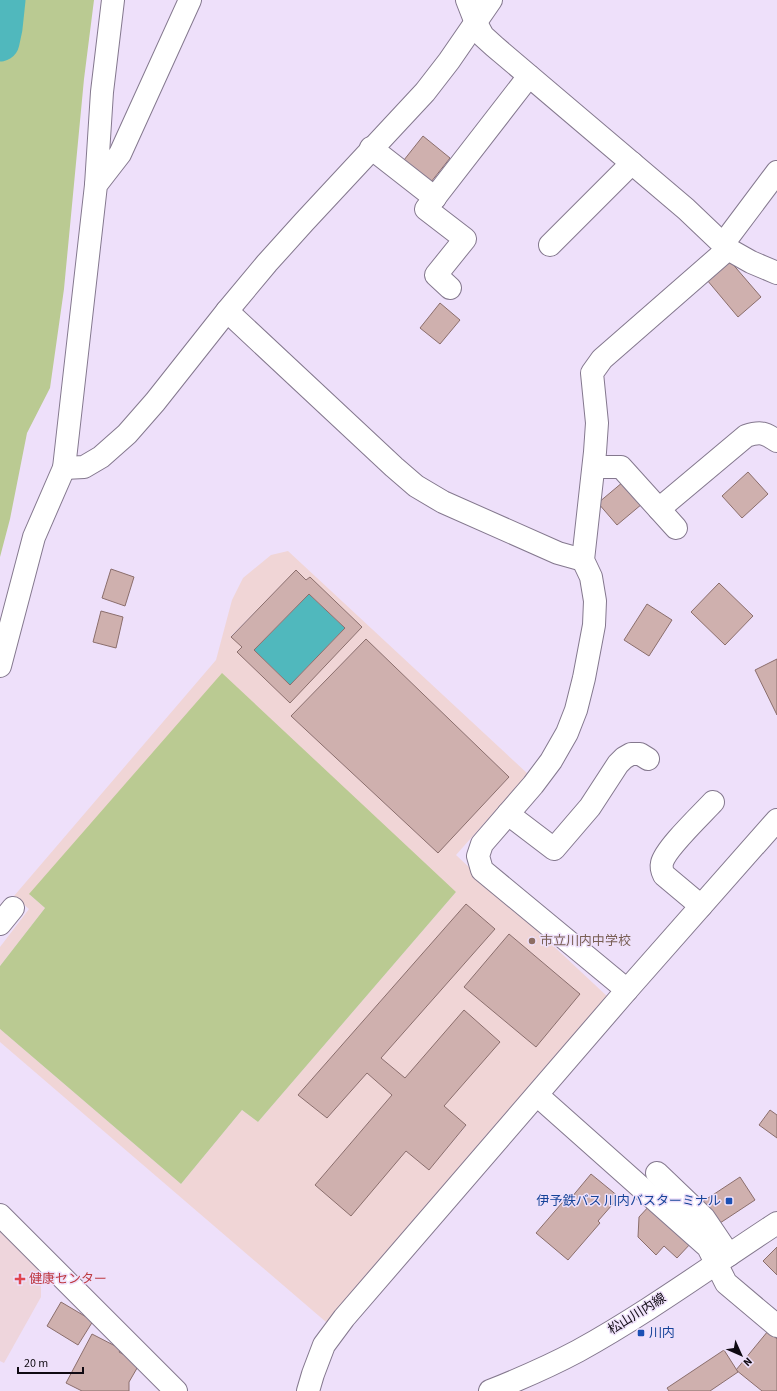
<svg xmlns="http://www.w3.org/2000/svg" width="777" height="1391" font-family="'Source Sans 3','Noto Sans JP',sans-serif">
<rect width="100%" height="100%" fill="#eee0fa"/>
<path fill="#f0d5d6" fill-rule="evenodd" d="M288,551L528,774L456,855L609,998L452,1181L326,1322L0,1042V1029L181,1184L242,1110L258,1122L456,892L30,895L45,908L0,966V947L29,909L14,896L216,660L232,600L243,578L271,555ZM296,570L306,580L310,578L362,627L290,702L237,652L242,647L231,636ZM366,639L509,777L438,853L291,716ZM466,904L495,929L381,1058L405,1078L464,1011L500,1042L444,1106L466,1126L429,1170L406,1151L351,1215L315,1185L392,1095L367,1073L327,1118L298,1095ZM509,934L580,994L536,1047L464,987Z"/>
<path fill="#eed5dc" d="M0,1222L41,1260V1297L4,1363L0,1361Z"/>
<g fill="#baca92">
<path d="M0,0H94L84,79L64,289L50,388L27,433L10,519L0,557Z"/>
<path d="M222,673L456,892L258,1122L242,1110L181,1184L0,1029V966L45,908L29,894Z"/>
</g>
<path fill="#50b8bd" d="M309,594L345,628L290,685L254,650Z"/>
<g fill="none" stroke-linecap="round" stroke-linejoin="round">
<path stroke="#50b8bd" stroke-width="39" d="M0,42L3,28L6,0"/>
</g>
<g fill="#cfb0ae" stroke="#8b6e6c" fill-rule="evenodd">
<path d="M423,136L450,158L431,182L404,160Z"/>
<path d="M730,261L761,297L738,317L707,280Z"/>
<path d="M440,303L460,320L440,344L420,328Z"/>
<path d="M748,472L768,494L742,518L722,496Z"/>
<path d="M623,482L642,504L617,525L598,503Z"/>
<path d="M111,569L134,577L125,606L102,598Z"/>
<path d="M296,570L306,580L310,577L362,627L290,703L237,652L242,647L231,637ZM309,594L345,628L290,685L254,650Z"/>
<path d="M719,583L753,616L725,645L691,612Z"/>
<path d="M647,604L672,620L649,656L624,640Z"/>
<path d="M101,611L123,617L116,648L93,642Z"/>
<path d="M366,639L509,777L438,853L291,716Z"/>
<path d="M777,659V715L755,670Z"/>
<path d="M466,904L495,929L381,1058L405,1078L464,1010L500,1042L444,1106L466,1125L429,1170L406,1151L351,1216L315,1185L392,1095L367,1073L327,1118L298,1095Z"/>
<path d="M509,934L580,994L536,1047L464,987Z"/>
<path d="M770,1110L777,1115V1138L759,1125Z"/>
<path d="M591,1174L619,1197L598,1221L600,1223L568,1260L536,1233L568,1196L571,1198Z"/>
<path d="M740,1177L755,1200L717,1225L702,1202Z"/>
<path d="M651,1204L692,1242L677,1258L664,1246L656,1255L638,1237L639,1217Z"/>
<path d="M777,1247V1275L763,1261Z"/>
<path d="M61,1302L93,1321L78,1345L47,1326Z"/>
<path d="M768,1331L777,1339V1391H762L736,1370Z"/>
<path d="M92,1334L121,1349L119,1352L140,1363L129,1382V1391H82L66,1383Z"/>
<path d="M724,1350L738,1372L710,1391H669L667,1388Z"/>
</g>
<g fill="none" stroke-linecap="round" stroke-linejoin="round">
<defs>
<g id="minor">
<path d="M467,0L476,23L483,36L494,46L686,209L728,249L751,262L777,273"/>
<path d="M371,148L435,198"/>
<path d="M96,185L102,92L113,0"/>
<path d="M723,244L777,172"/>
<path d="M550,245L632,163"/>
<path d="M450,288L436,275L465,239L426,209L529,76"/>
<path d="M227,311L394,467L416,486L443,502L558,553L583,560"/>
<path d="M594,467H621L676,528"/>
<path d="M64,468L84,467L101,457L127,434L155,402L227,311L267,263L304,222L425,92L449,61L491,0"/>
<path d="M659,509L746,436C761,431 765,433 777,441"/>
<path d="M0,666L34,537L64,468L96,185L120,154L190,0"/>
<path d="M508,814L554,849L590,807L618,764L624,758L631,754H640L648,759"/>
<path d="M701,906L664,875C662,871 661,867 662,863C665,849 702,814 713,802"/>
<path d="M0,924L13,908"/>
<path d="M627,990L482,870L478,856L482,844L533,785L551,761L567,733L576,710L584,678L594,625L595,601L591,577L583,560L595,452L597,423L592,373L602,359L728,249"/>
<path d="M537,1095L708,1247L726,1283L777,1326"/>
<path d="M657,1173L704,1218L729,1255"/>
<path d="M0,1215L176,1391"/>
<path d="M308,1391L313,1374L324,1345L344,1318L627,990L777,820"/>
</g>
<path id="major" d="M490,1391C520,1379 550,1366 578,1351C647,1313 711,1266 777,1223"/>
</defs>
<use href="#minor" stroke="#84788e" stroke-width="24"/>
<use href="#major" stroke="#84788e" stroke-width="24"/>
<use href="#minor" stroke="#fff" stroke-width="22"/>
<use href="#major" stroke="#fff" stroke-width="22"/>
</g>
<circle fill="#8d6e63" stroke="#eee0fa" stroke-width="1.5" cx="532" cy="941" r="4"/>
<g fill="#1a4fb4" stroke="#eee0fa" stroke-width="1.5">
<rect x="725" y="1197" width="8" height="8" rx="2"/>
<rect x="637" y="1329" width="8" height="8" rx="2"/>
</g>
<path fill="#e0444e" stroke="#eee0fa" stroke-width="1.5" d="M18 1273h4v4h4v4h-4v4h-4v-4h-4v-4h4z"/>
<g text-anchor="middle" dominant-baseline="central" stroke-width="3" stroke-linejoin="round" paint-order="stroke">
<g font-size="13" fill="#785e54" stroke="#eee0fa" text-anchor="start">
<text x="540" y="941">市立川内中学校</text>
</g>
<g font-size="13" fill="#164399" stroke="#eee0fa" text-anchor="end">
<text x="721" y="1201">伊予鉄バス 川内バスターミナル</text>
<text x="649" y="1333" text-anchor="start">川内</text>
</g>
<g font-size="13" fill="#be3a42" stroke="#eee0fa" text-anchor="start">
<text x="29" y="1279">健康センター</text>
</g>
<g font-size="13" fill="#0f0a12" stroke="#eee0fa">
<text transform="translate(637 1314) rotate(-32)">松山川内線</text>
</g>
</g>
<g transform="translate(741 1355) rotate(135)" stroke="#eee0fa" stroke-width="3" paint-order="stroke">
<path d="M0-3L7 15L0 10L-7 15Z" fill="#0f0a12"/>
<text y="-6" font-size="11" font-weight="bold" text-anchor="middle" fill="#0f0a12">N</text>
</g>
<path d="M18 1367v6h65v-6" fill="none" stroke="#0f0a12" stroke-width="2"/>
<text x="24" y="1367" font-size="12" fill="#0f0a12" stroke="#eee0fa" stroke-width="3" paint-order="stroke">20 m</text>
</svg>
